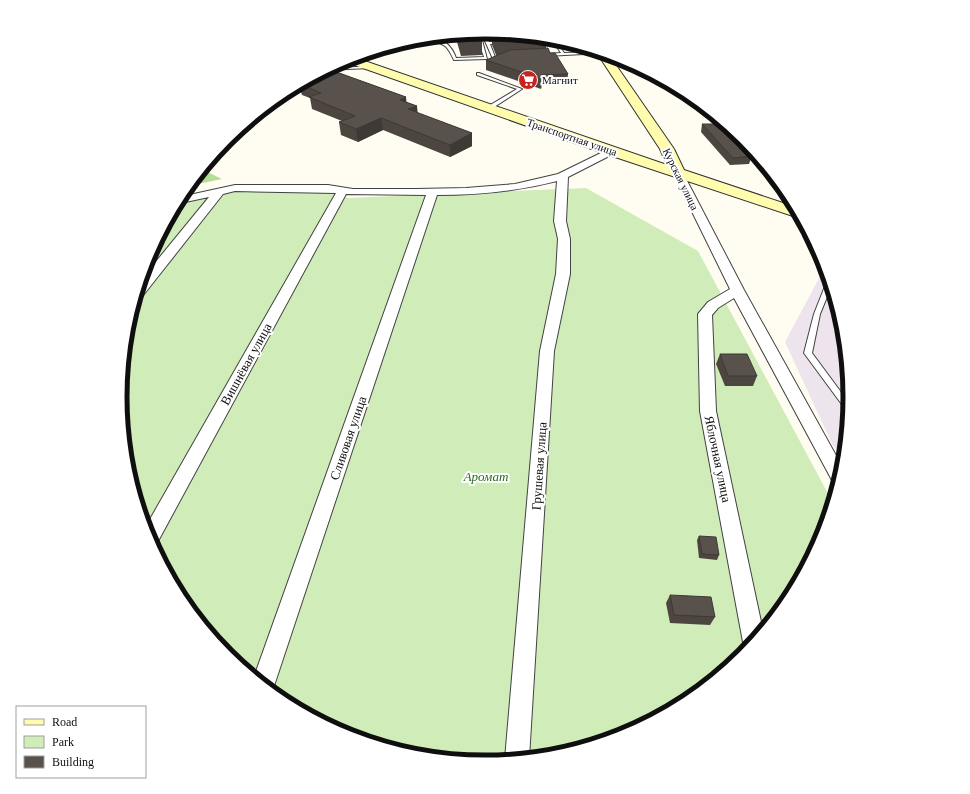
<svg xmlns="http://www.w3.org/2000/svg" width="970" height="794" font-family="'Times New Roman',serif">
<rect width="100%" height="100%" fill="#fffdf2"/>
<path fill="#eee4ee" d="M825,267L843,326L850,397L844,454L833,446L785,342Z"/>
<path fill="#d0ecb9" d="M586,188L698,251L833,503L822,537L788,600L743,655L688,701L624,734L556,755L485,762L414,755L345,734L282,700L227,655L181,600L148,536L127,468L120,397L127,326L148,257L176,204L234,192L326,191L348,198Z"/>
<path fill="#b2de97" d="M201,170H203L222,179L188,186Z"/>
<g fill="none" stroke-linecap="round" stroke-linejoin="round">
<defs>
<g id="lane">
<path d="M481,32H485L489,42L502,41L501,43L490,44L495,57L502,56L503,58L493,59Z"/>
<path d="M476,36L482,40L487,59L454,60C445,41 444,46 427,38C441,35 452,46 456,58L484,57L478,40L474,37Z"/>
<path d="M535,39H555L564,53L599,52L603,53L546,56L545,54L561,53L553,41H534Z"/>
<path d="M369,66L370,68L325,70L329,69Z"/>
<path d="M477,73H479L522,89L491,109H487V107L517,89L477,75Z"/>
<path d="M829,279L831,287L820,314L812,353L849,403V411L846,410L804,353L814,314L827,281Z"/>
</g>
<g id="street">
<path d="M611,148L616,151L615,153L568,177L566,221L570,239V274L554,351L529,758L505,759L540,351L556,274L558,239L554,221L557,181C518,191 478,195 437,195L272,692L254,677L426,195L346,194L156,545L153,546L145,528L336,193L235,191L223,194L141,298L135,299L141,280L209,197L176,204L180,197L235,185H328L353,189H416L466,188L515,184L558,174Z"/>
<path d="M678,170L683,173L744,290L843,468L838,486L834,484L734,298L718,308L712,315L716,411L763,631L747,650L743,642L700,411L698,314L708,302L730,289L673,173Z"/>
</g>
<path id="secondary" d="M598,52L609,55L674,149L684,170L795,207L801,217L793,216L606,154L343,61L353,57L667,165L660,149L597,53Z"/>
</defs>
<use href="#lane" stroke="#424242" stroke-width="2"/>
<use href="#street" stroke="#424242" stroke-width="2"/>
<use href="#secondary" stroke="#313131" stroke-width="2"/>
<use href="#lane" fill="#fff" fill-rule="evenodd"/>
<use href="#street" fill="#fff" fill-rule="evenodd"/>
<use href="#secondary" fill="#fffcad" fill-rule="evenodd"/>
</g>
<g fill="#4d4640">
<path d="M482,32V55L461,56L455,35Z"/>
<path d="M486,32L546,38V48L550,53L568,74L567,84L542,85L541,89L486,70V60L498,55H496L492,45V41H487L486,36Z"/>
<path d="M328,69L406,97V102L417,106V113L472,133V146L450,157L383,130L358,142L341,135L339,122L342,121L312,109L310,98L302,95L300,89L295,87Z"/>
<path d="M702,124L752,156L749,164L730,165L701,132Z"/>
<path d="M720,354L757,376L753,386H725L716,364Z"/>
<path d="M699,536L719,555L717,560L699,558L697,540Z"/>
<path d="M670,595L715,617L710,625L670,623L666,603Z"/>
</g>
<g fill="#3e3934">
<path d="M406,97L407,109L400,100Z"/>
<path d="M417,106L418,117L408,109Z"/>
<path d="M381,118L383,130L358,142L356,129Z"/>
<path d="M472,133V146L450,157V145Z"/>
</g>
<g fill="#59514b" stroke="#3e3934">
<path d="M548,48L550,53H555L568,74L541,75L542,79L486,60L510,50Z"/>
<path d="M328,69L406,97L400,100L417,106L408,109L472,133L450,145L381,118L356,129L339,122L355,116L309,97L321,93L300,84Z"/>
<path d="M702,124H719L752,156L733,158Z"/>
<path d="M720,354H747L757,376H728Z"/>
<path d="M699,536L716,537L719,555L702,554Z"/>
<path d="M670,595L711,597L715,617L674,615Z"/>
</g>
<defs>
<symbol id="supermarket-disc" viewBox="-11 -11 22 22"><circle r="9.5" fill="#c72320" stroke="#fff"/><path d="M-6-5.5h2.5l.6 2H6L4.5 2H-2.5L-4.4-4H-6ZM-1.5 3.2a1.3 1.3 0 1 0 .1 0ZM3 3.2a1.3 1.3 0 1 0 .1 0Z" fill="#fff"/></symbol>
</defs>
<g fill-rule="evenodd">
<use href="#supermarket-disc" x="517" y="69" width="22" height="22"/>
</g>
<g text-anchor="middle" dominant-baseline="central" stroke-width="4" stroke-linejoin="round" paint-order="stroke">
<g font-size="11" fill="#0f0f0f" stroke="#fff" text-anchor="start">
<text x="542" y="80">Магнит</text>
</g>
<g font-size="11" fill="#0f0f0f" stroke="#fff">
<text transform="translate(572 137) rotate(19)">Транспортная улица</text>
<text transform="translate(681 179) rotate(64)">Курская улица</text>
</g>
<g font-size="13" fill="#0f0f0f" stroke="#fff">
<text transform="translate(246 364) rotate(-61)">Вишнёвая улица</text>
<text transform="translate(348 438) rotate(-71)">Сливовая улица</text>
<text transform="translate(718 459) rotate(78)">Яблочная улица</text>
<text transform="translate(539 466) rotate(-86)">Грушевая улица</text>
</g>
<g font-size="13" font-style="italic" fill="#276b1c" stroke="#fff">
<text x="486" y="476">Аромат</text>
</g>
</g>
<path d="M0 0H970V794H0ZM127 397a358 358 0 1 1 716 0a358 358 0 1 1-716 0Z" fill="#fff" fill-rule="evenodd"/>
<path fill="none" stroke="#0f0f0f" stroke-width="5" d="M127 397a358 358 0 1 1 716 0a358 358 0 1 1-716 0Z"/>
<rect x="16" y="706" width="130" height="72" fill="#ffffff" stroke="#9f9f9f"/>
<rect x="24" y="719" width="20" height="6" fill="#fffcad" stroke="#9f9f9f"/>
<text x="52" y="726" font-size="12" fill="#0f0f0f">Road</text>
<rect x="24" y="736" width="20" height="12" fill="#d0ecb9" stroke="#9f9f9f"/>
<text x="52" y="746" font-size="12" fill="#0f0f0f">Park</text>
<rect x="24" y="756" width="20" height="12" fill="#59514b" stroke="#9f9f9f"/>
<text x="52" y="766" font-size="12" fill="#0f0f0f">Building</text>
</svg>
